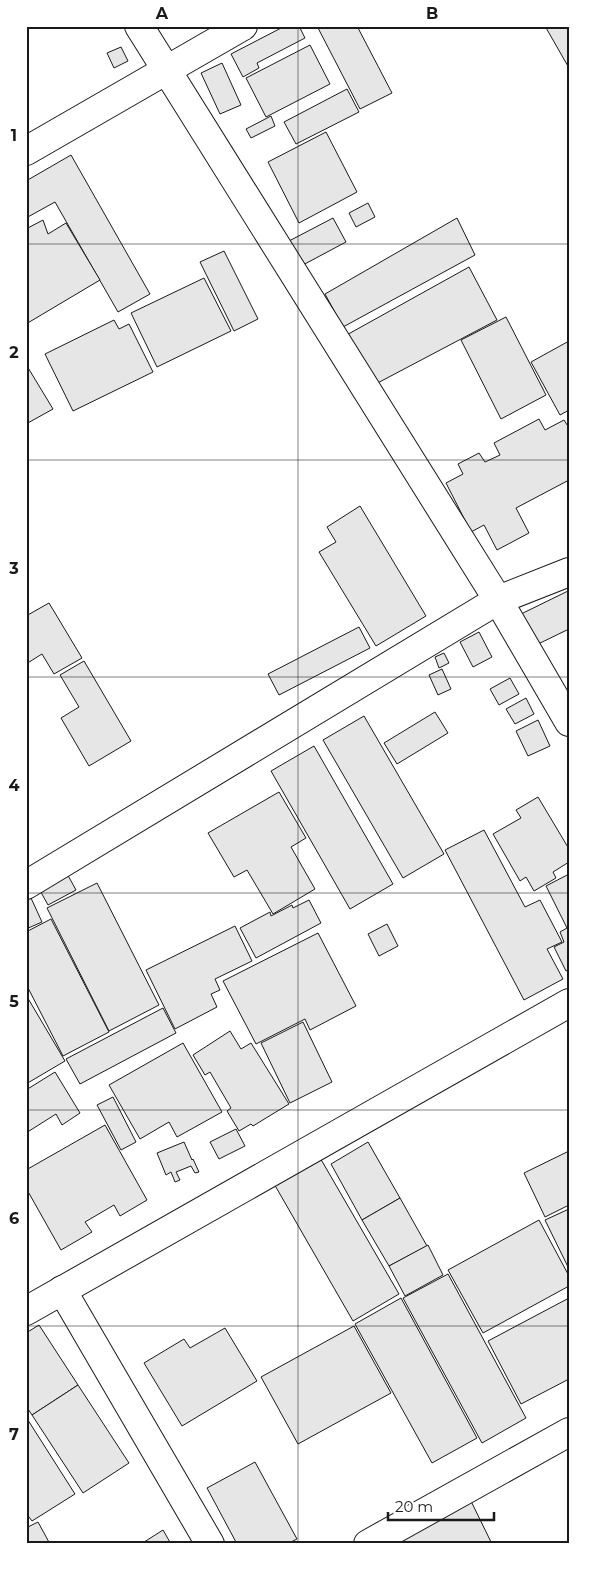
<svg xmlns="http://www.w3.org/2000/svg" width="595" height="1570" font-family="Montserrat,sans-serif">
<rect width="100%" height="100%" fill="#fff"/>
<g fill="#e6e6e6" stroke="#1a1a1a">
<path d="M285,26H299L305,38L257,63L259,68L243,77L231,54Z"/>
<path d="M317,26H357L392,93L360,109Z"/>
<path d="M545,26H569V68Z"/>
<path d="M310,45L330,84L266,117L246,78Z"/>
<path d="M121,47L128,61L114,68L107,53Z"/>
<path d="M222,63L241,105L220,114L201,73Z"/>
<path d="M347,89L359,112L296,144L284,122Z"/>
<path d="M271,116L275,126L251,138L246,129Z"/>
<path d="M326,132L357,192L299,223L268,162Z"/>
<path d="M71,155L150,294L118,312L55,202L26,218V181Z"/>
<path d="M368,203L375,217L356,227L349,213Z"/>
<path d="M333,218L346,242L301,266L289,241Z"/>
<path d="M457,218L475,255L343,327L325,294Z"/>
<path d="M43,220L48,234L66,223L100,280L26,324V229Z"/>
<path d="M224,251L258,319L234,331L200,262Z"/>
<path d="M469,267L497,320L370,387L343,337Z"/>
<path d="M204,278L231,331L157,367L131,313Z"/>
<path d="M506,317L546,395L501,419L461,340Z"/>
<path d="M114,320L119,329L129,324L153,372L73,411L45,354Z"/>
<path d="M569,341V410L560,415L531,362Z"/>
<path d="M27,366L53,409L26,424V367Z"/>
<path d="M539,419L545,430L564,420L569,428V480L516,508L529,533L497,550L484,525L471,532L446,483L463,474L458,464L479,453L485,462L500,455L494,443Z"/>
<path d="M360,506L426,616L376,646L319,552L336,542L327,527Z"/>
<path d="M568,591L569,629L534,646L519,615Z"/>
<path d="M49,603L82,658L54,674L42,654L26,664V616Z"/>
<path d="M359,627L370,648L279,695L268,674Z"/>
<path d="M479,632L492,657L473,667L460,642Z"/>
<path d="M444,653L449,663L439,668L435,657Z"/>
<path d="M84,661L131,741L89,766L61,718L79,707L60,675Z"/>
<path d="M442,669L451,689L438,695L429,675Z"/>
<path d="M510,678L519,694L499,705L490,689Z"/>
<path d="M526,698L534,714L515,724L506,709Z"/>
<path d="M435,712L448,733L397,764L384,743Z"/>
<path d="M364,716L444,854L403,878L323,740Z"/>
<path d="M538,720L550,746L528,756L516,731Z"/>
<path d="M314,746L393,884L350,909L271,771Z"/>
<path d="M279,792L306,838L291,847L315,889L273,914L247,870L234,877L208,833Z"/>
<path d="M538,797L569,849V862L553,872L556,878L534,891L526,877L520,881L493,834L521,818L516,810Z"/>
<path d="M484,830L525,907L540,900L562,942L547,949L563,979L524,1000L445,850Z"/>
<path d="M65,870L76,890L48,905L37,885Z"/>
<path d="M569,874V970L566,971L554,947L564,942L560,932L567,928L546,886Z"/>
<path d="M97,883L159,1005L109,1031L47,908Z"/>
<path d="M31,898L42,922L26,929V900Z"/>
<path d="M309,900L321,923L256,958L240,928L270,912L271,916L292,905L293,908Z"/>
<path d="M51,919L109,1032L63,1056L26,984V932Z"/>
<path d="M387,924L398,946L379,956L368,934Z"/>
<path d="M235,926L252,961L215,979L220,990L211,994L217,1007L175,1029L146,970Z"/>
<path d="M318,933L356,1006L310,1030L305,1019L256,1044L223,981Z"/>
<path d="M26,995L65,1061L26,1084Z"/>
<path d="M163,1008L176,1033L80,1084L66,1059Z"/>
<path d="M303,1022L332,1082L290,1103L261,1043Z"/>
<path d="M230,1031L241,1049L251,1043L289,1104L253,1126L251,1124L239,1131L227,1111L231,1108L210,1072L205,1075L193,1055Z"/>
<path d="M183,1043L222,1112L177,1137L169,1122L140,1139L109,1085Z"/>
<path d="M55,1072L80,1113L62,1125L56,1114L26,1133V1090Z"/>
<path d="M113,1097L136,1142L121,1150L97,1105Z"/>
<path d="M105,1125L147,1200L120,1216L114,1205L85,1222L92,1232L61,1250L26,1188V1170Z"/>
<path d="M236,1129L245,1146L219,1159L210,1142Z"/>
<path d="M184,1142L192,1160L193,1159L199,1172L195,1173L191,1166L176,1172L180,1180L175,1182L171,1172L166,1175L157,1153Z"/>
<path d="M368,1142L400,1198L362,1220L331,1164Z"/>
<path d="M569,1151V1205L545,1217L524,1173Z"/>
<path d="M319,1156L399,1294L353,1321L273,1182Z"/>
<path d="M400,1198L427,1246L389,1266L362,1220Z"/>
<path d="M569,1209V1269L545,1220Z"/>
<path d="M539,1220L569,1276V1286L483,1333L448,1270Z"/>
<path d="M428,1245L443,1275L405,1296L389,1266Z"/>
<path d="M448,1274L526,1418L482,1443L403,1298Z"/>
<path d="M401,1298L477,1438L432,1463L355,1324Z"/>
<path d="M569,1298V1379L521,1404L488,1341Z"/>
<path d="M39,1325L78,1385L32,1415L26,1406V1333Z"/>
<path d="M354,1326L391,1393L298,1444L261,1377Z"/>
<path d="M225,1328L257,1381L182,1426L144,1363L184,1339L190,1348Z"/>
<path d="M78,1385L129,1463L83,1493L32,1415Z"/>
<path d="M26,1417L75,1494L32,1521L26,1513Z"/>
<path d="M255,1462L297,1539L287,1544H237L207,1488Z"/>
<path d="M468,1495L492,1544H379Z"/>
<path d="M38,1522L50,1544H26V1528Z"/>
<path d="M163,1530L171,1544H141Z"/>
</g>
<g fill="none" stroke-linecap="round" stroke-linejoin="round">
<defs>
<g id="minor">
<path d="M139,26L498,600L569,722"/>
<path d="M26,151L243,26"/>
<path d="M26,885L498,600L569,572"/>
<path d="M62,1290L210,1544"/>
<path d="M26,1311L569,1003"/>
<path d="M368,1544L569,1432"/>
</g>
</defs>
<use href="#minor" stroke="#1a1a1a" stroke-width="30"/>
<use href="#minor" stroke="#fff" stroke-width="28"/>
</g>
<path fill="none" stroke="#1a1a1a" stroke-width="1" stroke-opacity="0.55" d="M298,26V1544M26,244H569M26,460H569M26,677H569M26,893H569M26,1110H569M26,1326H569"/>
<rect width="595" height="1570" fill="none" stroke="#ffffff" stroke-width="55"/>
<path d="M388 1512v8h106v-8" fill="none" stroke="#1a1a1a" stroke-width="2.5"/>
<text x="395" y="1512" font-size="15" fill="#1a1a1a" stroke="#ffffff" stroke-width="4" paint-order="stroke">20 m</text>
<rect x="28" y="28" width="540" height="1514" fill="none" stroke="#1a1a1a" stroke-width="2"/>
<g font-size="16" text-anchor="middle" font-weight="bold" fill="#1a1a1a">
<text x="162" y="19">A</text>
<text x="432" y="19">B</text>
<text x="14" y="141">1</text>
<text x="14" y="358">2</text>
<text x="14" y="574">3</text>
<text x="14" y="791">4</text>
<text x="14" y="1007">5</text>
<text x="14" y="1224">6</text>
<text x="14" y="1440">7</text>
</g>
</svg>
